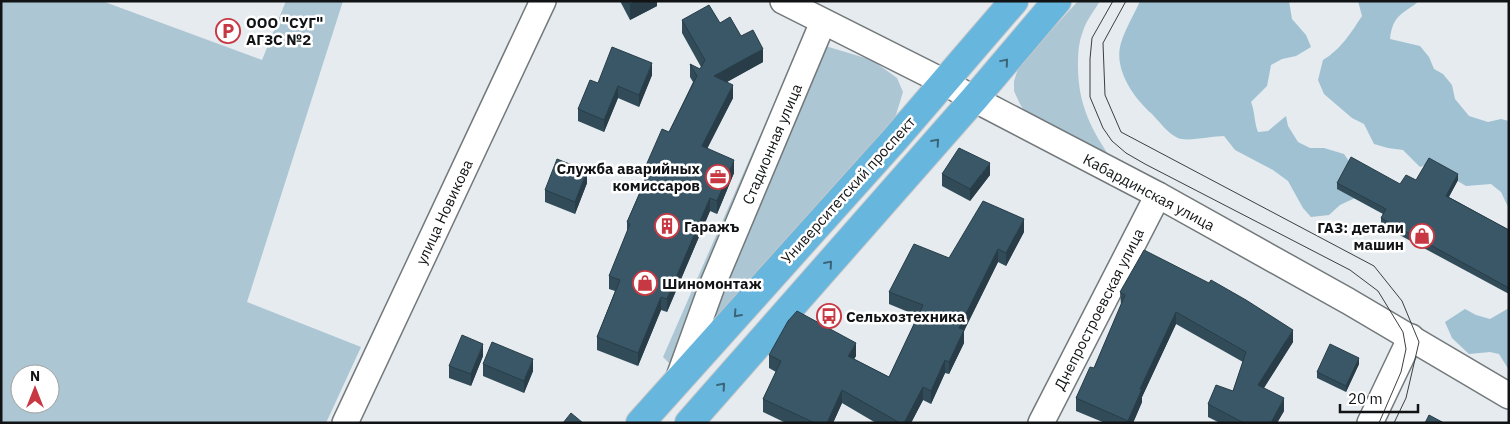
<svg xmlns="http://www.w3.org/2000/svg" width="1510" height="424" font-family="'IBM Plex Sans',sans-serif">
<rect width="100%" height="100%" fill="#e5ebee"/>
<g fill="#acc6d4" fill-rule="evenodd">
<path d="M1,1H102L262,60L286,1H343L247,302L361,347L326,423H1ZM20,374H50V404H20Z"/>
<path d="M1078,1H1100C1094,11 1086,21 1083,31C1079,41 1078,51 1078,61C1077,104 1091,130 1115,164L1027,115L1020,104L1014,91V81L1019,66Z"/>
<path d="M802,39L872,60L897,78L903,92L895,118L673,367L663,357Z"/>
</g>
<g fill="#9fc1d2">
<path d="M1140,1H1289L1292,19L1306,35L1311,47L1296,56L1282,59L1271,65L1267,86L1251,102C1255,112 1254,122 1258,132L1268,131L1286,116L1288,126L1298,142L1310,148H1324L1344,154L1351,164L1355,198L1340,205L1329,215L1311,217L1303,208L1288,181L1273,170L1235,150L1224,136C1212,136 1187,142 1178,138C1168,134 1159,121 1152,114C1134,98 1113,69 1121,43C1125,29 1134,15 1140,1Z"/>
<path d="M1358,1H1419C1402,15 1393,14 1390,39L1420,46L1429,57L1434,69L1443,74L1452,85L1455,99L1469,116L1488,122L1501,119L1509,121V209L1501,192L1491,184L1466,186L1429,164L1420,167L1403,150L1388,148L1374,144L1364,124L1352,118L1324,94L1318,80L1323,60C1340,50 1351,33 1362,16Z"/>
<path d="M1509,308V370L1499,354L1490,352L1469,354L1452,338L1445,322L1465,309L1476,315L1490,319Z"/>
</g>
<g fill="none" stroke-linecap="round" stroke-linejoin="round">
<defs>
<g id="minor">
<path d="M783,1L944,82L974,99L1158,195L1348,301L1509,396"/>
<path d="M679,377L712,286L823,22"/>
<path d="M345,423L543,1"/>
<path d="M1041,423L1158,195"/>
<path d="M1370,423L1411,337"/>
</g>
<g id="highway">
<path d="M640,423L896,138L1014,1"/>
<path d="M689,423L974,99L1057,1"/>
</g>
</defs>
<use href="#minor" stroke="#73797b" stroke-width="28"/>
<use href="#highway" stroke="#c6c6c7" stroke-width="30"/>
<use href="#minor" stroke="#fff" stroke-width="25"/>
<use href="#highway" stroke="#67b6dd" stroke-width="28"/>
<g stroke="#3c3f40" stroke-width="1">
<path d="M1113,1L1092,38L1090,59V97L1103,128L1112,141L1126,153L1145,164L1350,270L1378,291L1403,332L1406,349L1401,372L1379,423"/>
<path d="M1126,1L1103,43L1105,95L1121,132L1374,266L1402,301L1419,342L1406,398L1394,423"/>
</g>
</g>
<g fill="#314b59">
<path d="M620,1H657V6L630,20Z"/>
<path d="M682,20L720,23L741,36L763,62L727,82L733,98L707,148L734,173L717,214L710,211L667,312L661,310L638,366L597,350V337L615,291L609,289V276L627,232V222L644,182V170L669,132L693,82L690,77V64L700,69L701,67L682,33Z"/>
<path d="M652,75L639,107L618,98L604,132L578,121V109L598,83Z"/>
<path d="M942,174L990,175L970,201L942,186Z"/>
<path d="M1416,180H1458L1449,197L1509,230V294L1381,225V218L1383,214L1337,189V183L1400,184Z"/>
<path d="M587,183L575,214L545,202V190Z"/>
<path d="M1024,232L1006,266L998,262L964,331V343L949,374L945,373L931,404L923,400L911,423H876L842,403L833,423H786L763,412V399L776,372L769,368V355L856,356L854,359L889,377L918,316L889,304V292L949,258Z"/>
<path d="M1120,292L1293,342L1264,388L1284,411L1277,423H1220L1208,417V404L1233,391L1243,362L1176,324L1142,397V402L1133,423H1105L1076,411V398L1094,368L1121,305Z"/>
<path d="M483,356L471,386L449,378V366Z"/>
<path d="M483,364L533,371L524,393L483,376Z"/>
<path d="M1359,364L1346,392L1317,378V372Z"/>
</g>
<g fill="#283d48">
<path d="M636,1H657V6L630,20V4Z"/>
<path d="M763,49V62L714,89V76Z"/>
<path d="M652,63V75L639,107V95Z"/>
<path d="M733,85V98L702,159V146Z"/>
<path d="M618,86V98L604,132V120Z"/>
<path d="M734,160V173L717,214V201Z"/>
<path d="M990,163V175L970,201V189Z"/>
<path d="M587,171V183L575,214V202Z"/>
<path d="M1458,174V180L1446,202V196Z"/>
<path d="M710,198V211L667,312V299Z"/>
<path d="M1024,219V232L1006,266V253Z"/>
<path d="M998,249V262L964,331V343L949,374V362L959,328Z"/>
<path d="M661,297V310L638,366V353Z"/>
<path d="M1176,312V324L1142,397V402L1133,423H1128V421L1140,389Z"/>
<path d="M1293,330V342L1258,397V385Z"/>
<path d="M856,343V356L848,369V356Z"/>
<path d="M483,344V356L471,386V374Z"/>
<path d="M1359,358V364L1346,392V386Z"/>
<path d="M533,359V371L524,393V381Z"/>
<path d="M945,360V373L931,404V391Z"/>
<path d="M923,387V400L911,423H904Z"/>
<path d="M842,390V403L833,423H827Z"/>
<path d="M1284,398V411L1277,423H1271Z"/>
</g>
<g fill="#395767" stroke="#283d48">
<path d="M629,1H636L630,4Z"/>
<path d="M709,5L720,23L730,17L741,36L753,30L763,49L714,76L733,85L702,146L734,160L717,201L710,198L667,299L661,297L638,353L597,337L620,280L609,276L630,224L627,222L649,172L644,170L662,129L669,132L697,76L690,64L700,69L705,60L682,20Z"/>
<path d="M612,47L652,63L639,95L618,86L604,120L578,109L590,80L598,83Z"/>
<path d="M959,148L990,163L970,189L942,174Z"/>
<path d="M1351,157L1400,184L1406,175L1416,180L1429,158L1458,174L1446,196L1509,230V288L1381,218L1386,209L1337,183Z"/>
<path d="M557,159L587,171L575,202L545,190Z"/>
<path d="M983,201L1024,219L1006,253L998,249L959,328L964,330L949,362L945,360L931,391L923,387L904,423H900L842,390L827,423H815L763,399L781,361L769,355L788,321L797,311L856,343L848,356L889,377L923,305L889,292L914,244L949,258Z"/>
<path d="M1144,250L1209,283L1211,280L1246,300L1293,330L1258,385L1284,398L1271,423H1244L1208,404L1216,385L1233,391L1246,352L1176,312L1140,389H1142L1128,421L1076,398L1090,367L1094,368L1125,295L1120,292Z"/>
<path d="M462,335L483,344L471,374L449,366Z"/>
<path d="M492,342L533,359L524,381L483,364Z"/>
<path d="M1330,344L1359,358L1346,386L1317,372Z"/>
<path d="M571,413L583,423H563Z"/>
<path d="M1429,415L1444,423H1425Z"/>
</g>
<defs><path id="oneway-chevron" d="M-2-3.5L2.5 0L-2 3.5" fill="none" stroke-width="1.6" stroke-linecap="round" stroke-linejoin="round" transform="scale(1.25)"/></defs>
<g stroke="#3c6478">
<use href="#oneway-chevron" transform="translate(1005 62) rotate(-50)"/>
<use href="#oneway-chevron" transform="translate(936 142) rotate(-49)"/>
<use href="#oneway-chevron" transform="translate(829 264) rotate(-49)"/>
<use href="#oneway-chevron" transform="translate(737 314) rotate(132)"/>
<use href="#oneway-chevron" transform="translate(722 386) rotate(-49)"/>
</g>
<defs>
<symbol id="parking-ring" viewBox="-11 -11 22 22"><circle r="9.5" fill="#fff" stroke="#c83843" stroke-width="1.5"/><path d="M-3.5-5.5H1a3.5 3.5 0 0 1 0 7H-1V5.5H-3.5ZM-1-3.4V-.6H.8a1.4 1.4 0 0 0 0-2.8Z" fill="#c83843"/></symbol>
<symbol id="office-ring" viewBox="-11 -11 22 22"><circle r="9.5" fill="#fff" stroke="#c83843" stroke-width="1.5"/><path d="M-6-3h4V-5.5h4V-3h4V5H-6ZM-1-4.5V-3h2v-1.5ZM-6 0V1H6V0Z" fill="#c83843"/></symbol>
<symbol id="building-ring" viewBox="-11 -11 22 22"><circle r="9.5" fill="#fff" stroke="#c83843" stroke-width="1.5"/><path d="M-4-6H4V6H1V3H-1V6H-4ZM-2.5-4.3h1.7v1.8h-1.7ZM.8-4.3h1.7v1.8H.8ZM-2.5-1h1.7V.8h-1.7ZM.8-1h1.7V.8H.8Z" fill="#c83843"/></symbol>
<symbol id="shop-ring" viewBox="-11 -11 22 22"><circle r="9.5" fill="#fff" stroke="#c83843" stroke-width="1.5"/><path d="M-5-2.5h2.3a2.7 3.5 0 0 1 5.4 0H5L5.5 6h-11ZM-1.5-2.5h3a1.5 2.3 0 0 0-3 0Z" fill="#c83843"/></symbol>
<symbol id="bus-ring" viewBox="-11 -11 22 22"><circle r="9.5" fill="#fff" stroke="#c83843" stroke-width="1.5"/><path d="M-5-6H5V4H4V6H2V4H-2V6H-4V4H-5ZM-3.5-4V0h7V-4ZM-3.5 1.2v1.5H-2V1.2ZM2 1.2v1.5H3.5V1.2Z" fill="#c83843"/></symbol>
</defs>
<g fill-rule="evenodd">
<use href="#parking-ring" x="214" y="17" width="28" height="28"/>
<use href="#office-ring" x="704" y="163" width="28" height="28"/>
<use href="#building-ring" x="653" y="212" width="28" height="28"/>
<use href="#shop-ring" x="1408" y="222" width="28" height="28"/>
<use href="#shop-ring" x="631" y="269" width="28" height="28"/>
<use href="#bus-ring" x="815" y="302" width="28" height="28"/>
</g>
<g text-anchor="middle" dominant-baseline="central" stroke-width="5" stroke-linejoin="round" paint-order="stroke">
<g font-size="15" font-weight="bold" fill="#111314" stroke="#fff" text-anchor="start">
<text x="246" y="22">ООО "СУГ"<tspan x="246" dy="17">АГЗС №2</tspan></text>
<text x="700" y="168" text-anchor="end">Служба аварийных<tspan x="700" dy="17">комиссаров</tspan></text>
<text x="684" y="226">Гаражъ</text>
<text x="1404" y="227" text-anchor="end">ГАЗ: детали<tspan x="1404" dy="17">машин</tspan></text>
<text x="662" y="283">Шиномонтаж</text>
<text x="846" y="316">Сельхозтехника</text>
</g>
<g font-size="15" fill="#111314" stroke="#fff">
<text transform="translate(772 144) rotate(-67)">Стадионная улица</text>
<text transform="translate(848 190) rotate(-48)">Университетский проспект</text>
<text transform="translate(1149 192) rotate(28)">Кабардинская улица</text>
<text transform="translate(444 212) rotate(-65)">улица Новикова</text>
<text transform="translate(1099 309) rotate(-63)">Днепростроевская улица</text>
</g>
</g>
<rect width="1510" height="424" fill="none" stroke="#111314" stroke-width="5"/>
<g transform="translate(35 389)"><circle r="24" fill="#ffffff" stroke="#a0a1a1"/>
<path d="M0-4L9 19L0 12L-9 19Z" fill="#c83843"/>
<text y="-8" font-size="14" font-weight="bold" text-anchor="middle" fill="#111314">N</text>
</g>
<path d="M1340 404v8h78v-8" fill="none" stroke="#111314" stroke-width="2.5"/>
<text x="1348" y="404" font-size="15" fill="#111314" stroke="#ffffff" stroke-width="4" paint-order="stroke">20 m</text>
</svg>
